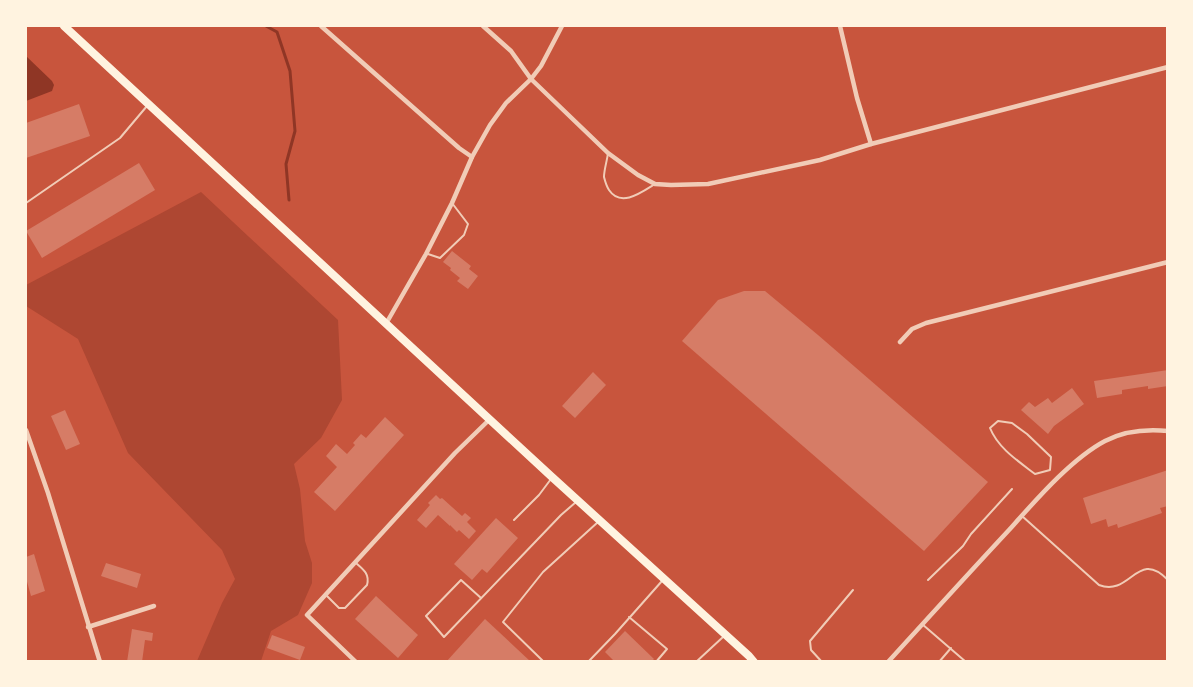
<svg xmlns="http://www.w3.org/2000/svg" width="1193" height="687" font-family="Arial,sans-serif">
<rect width="100%" height="100%" fill="#c8553d"/>
<path fill="#ae4732" d="M201,192L338,320L342,400L321,438L294,464L300,489L305,541L312,563V583L298,615L271,631L261,661H197L222,603L235,579L222,550L128,453L78,339L26,306V285Z"/>
<path fill="#8f3625" d="M26,56L52,81L54,85L52,91L26,101Z"/>
<g fill="none" stroke-linecap="round" stroke-linejoin="round">
<path stroke="#8f3625" stroke-width="3" d="M266,26L277,32L290,71L295,131L286,164L289,200"/>
</g>
<g fill="#d67c66">
<path d="M79,104L90,136L26,158V123Z"/>
<path d="M139,163L155,190L42,258L26,231Z"/>
<path d="M452,251L471,266L469,269L478,276L468,289L457,281L460,278L450,270L451,268L443,262Z"/>
<path d="M744,291H765L818,335L988,482L924,551L682,341L718,300Z"/>
<path d="M1168,370V386L1148,389V386L1122,390V394L1097,398L1094,381Z"/>
<path d="M593,372L606,385L575,418L562,406Z"/>
<path d="M1072,388L1084,404L1054,426L1048,434L1021,410L1029,402L1035,407L1048,398L1052,403Z"/>
<path d="M65,410L80,444L66,450L51,416Z"/>
<path d="M385,417L404,435L335,511L314,492L337,467L326,456L336,444L347,454L355,445L353,443L361,434L366,438Z"/>
<path d="M1168,470V506L1160,508L1162,513L1118,528L1117,524L1108,527L1106,519L1091,524L1083,498Z"/>
<path d="M436,495L440,499L442,498L462,516L465,513L471,518L467,522L476,531L469,539L459,530L457,532L450,525V526L438,515L426,528L417,520L430,505L428,503Z"/>
<path d="M496,518L518,538L487,573L482,569L472,580L454,564Z"/>
<path d="M34,554L45,591L31,596L26,578V557Z"/>
<path d="M106,563L141,574L137,588L101,576Z"/>
<path d="M376,596L418,635L398,658L355,619Z"/>
<path d="M485,619L531,662H446Z"/>
<path d="M132,629L153,633L152,641L145,640L142,662H127Z"/>
<path d="M625,631L654,659L651,662H615L605,652Z"/>
<path d="M272,635L305,647L300,660L267,648Z"/>
</g>
<g fill="none" stroke-linecap="round" stroke-linejoin="round">
<g stroke="#f1ccb7" stroke-width="2">
<path d="M608,153C607,161 604,170 604,177C605,181 607,187 609,190C621,208 642,192 655,184"/>
<path d="M26,203L120,138L147,106"/>
<path d="M428,254L440,258L464,235L468,224L452,203"/>
<path d="M998,421L1012,423L1027,434L1051,457L1050,470L1035,474C1018,461 998,448 990,428Z"/>
<path d="M1022,516L1099,585C1131,597 1137,548 1168,580"/>
<path d="M514,520L539,495L551,479"/>
<path d="M928,580L963,546L971,534L1012,489"/>
<path d="M327,596L339,608H345L367,585C370,574 363,569 356,563"/>
<path d="M481,598L461,580L426,616L444,637L561,515L576,502"/>
<path d="M629,617L667,649L656,662"/>
<path d="M922,624L966,662"/>
<path d="M544,662L503,622L543,572L598,522"/>
<path d="M588,662L615,634L662,581"/>
<path d="M696,662L723,637"/>
<path d="M822,662L811,650L810,641L853,590"/>
<path d="M939,662L951,648"/>
</g>
<g stroke="#f1ccb7" stroke-width="4.5">
<path d="M321,26L459,148L472,157"/>
<path d="M483,26L511,51L531,79L608,153L638,175L655,184L671,185L708,184L820,160L871,144L1168,67"/>
<path d="M840,26L857,98L871,144"/>
<path d="M387,322L426,254L452,203L472,157L490,125L506,103L531,79L541,66L562,26"/>
<path d="M900,342L912,329L926,323L1168,262"/>
<path d="M26,430L48,493L100,662"/>
<path d="M88,627L154,606"/>
<path d="M356,662L307,615L455,453L490,419"/>
<path d="M888,662C928,618 968,574 1009,530C1035,501 1071,459 1105,441C1124,431 1147,429 1168,431"/>
</g>
<path stroke="#fff3e0" stroke-width="8" d="M64,26L552,477L749,656L754,662"/>
</g>
<rect width="1193" height="687" fill="none" stroke="#fff3e0" stroke-width="54"/>
</svg>
